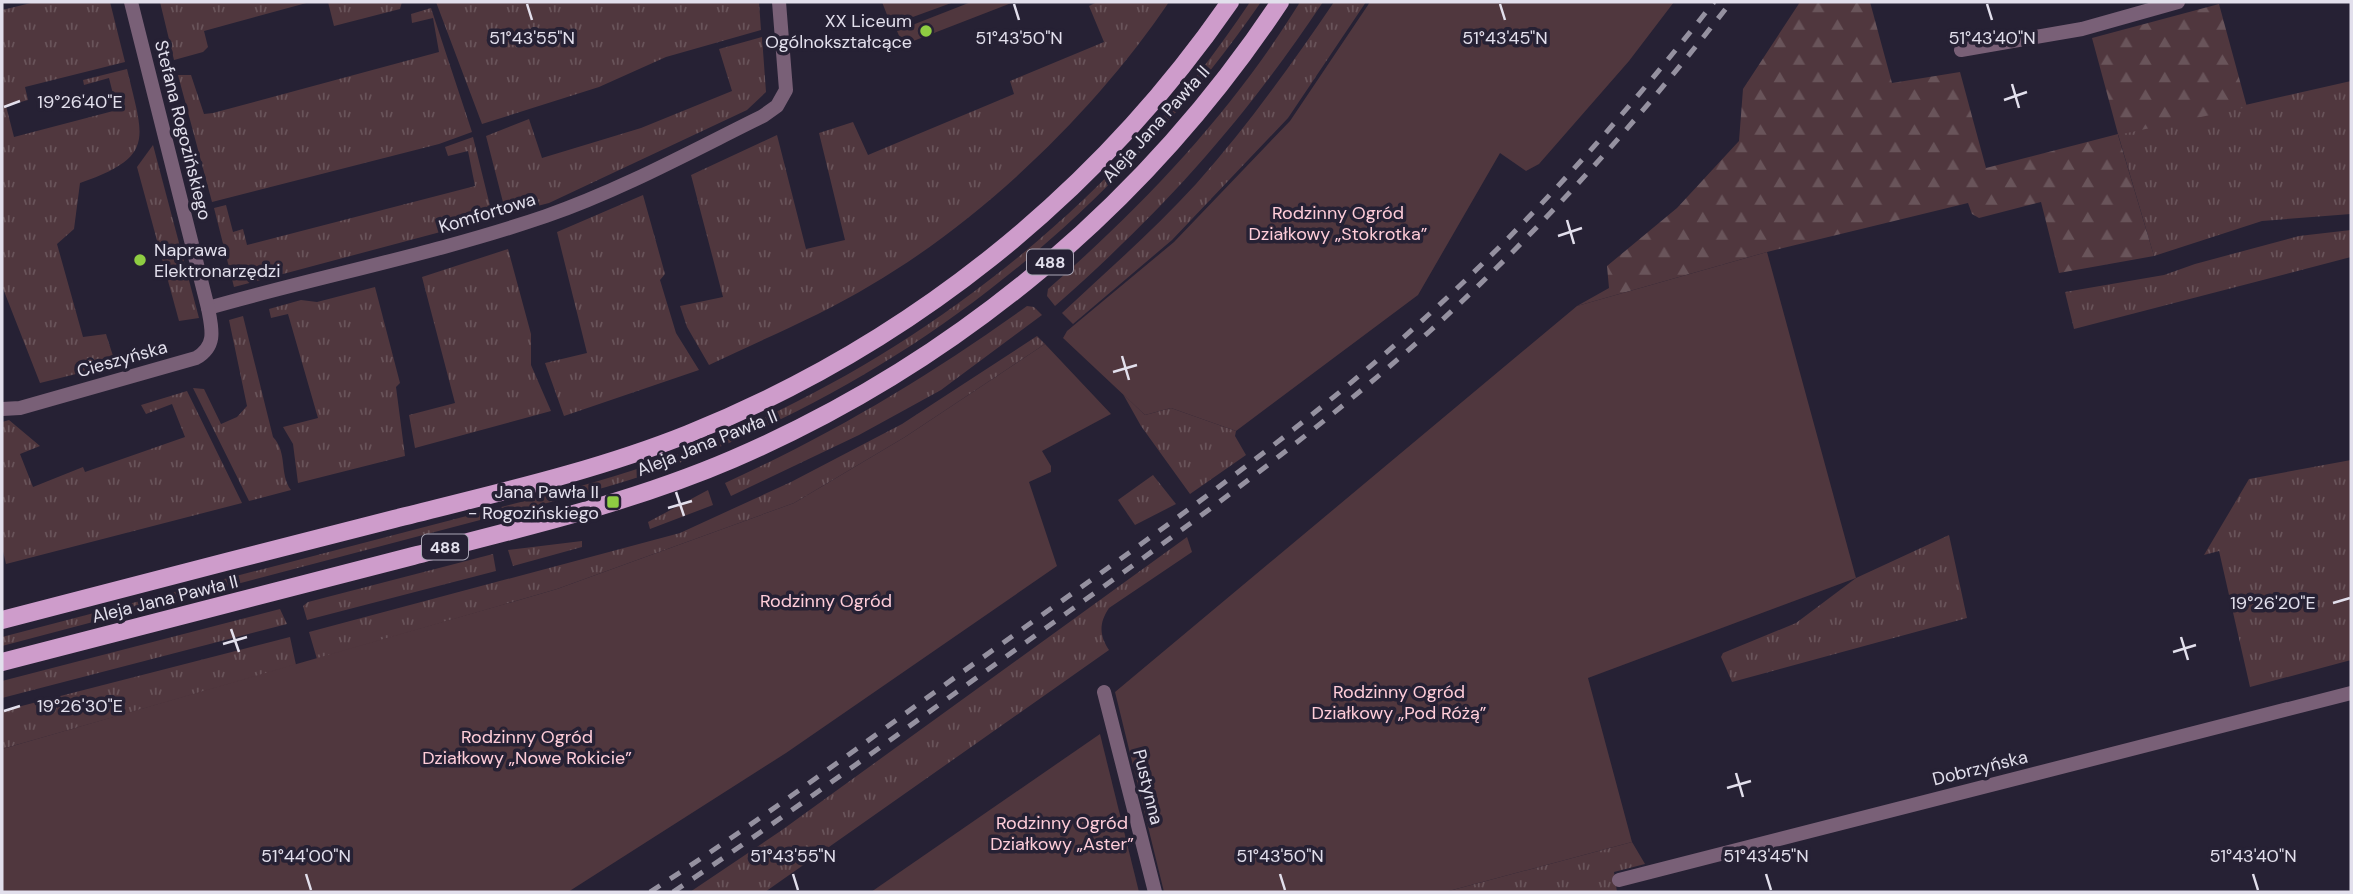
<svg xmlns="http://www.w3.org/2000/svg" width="2353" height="894" font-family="'DM Sans',sans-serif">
<defs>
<pattern id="grass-tufts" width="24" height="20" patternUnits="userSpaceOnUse" patternTransform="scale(1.75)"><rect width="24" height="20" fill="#50373e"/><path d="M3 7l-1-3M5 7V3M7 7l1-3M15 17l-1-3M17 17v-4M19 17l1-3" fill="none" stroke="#69545a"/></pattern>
<pattern id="forest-firs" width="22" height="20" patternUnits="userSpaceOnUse" patternTransform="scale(1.75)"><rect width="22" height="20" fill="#50373e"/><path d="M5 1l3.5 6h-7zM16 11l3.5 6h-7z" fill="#69545a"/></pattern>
</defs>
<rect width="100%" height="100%" fill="#262134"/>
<g fill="url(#grass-tufts)">
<path d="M35,2H110L125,62L25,87L28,100L6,106L14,137L117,110L109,78L84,85L83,80L127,69C143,138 157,156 80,183L74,229L57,244L83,337L106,334L113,356L112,365L40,383L2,286V10Z"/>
<path d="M160,2H310L204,31L208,47L203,52L174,60Z"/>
<path d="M328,2H402L400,9L334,26Z"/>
<path d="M436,2H759L761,30L666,57L599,87L482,124Z"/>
<path d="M1097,2H1169C1096,110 984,219 871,285C820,316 763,339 709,365L687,327L680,306L723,297L691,175L777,135L806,249L845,240L819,133L853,122L868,155L1014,94L1010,81L1104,42L1089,6Z"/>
<path d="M1250,2H1261C1119,207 926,367 692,458C629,483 564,499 499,515L497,508C548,495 599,482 649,465C891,380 1108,216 1250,2Z"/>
<path d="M1300,2H1323C1243,122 1164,210 1055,306L1047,296L1048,289C1144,205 1233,111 1300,2Z"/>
<path d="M1334,2H1366L1288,118L1172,240L1073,324L1062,313C1107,271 1154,230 1196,184C1247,127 1291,65 1334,2Z"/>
<path d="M431,8L472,132L439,144L212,202L178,75H191L204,114L213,113L439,52L433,18L412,23L411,14Z"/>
<path d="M762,37L766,92L747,110L549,203L506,214L486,136L529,119L542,158L641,128L732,91L719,49Z"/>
<path d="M2351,81V214L2262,221L2154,256L2118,134Z"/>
<path d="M473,137L493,218L234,287L214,208L226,205L233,232L243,229L247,245L475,186L468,151L448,156L445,147Z"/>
<path d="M153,145L199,318L179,321L137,167Z"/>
<path d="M643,195L665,274L660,280L676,333L699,370L564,416L545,363L587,353L557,232Z"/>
<path d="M2351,230V257L2074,329L2065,292L2164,275L2195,264L2299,236Z"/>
<path d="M508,249L531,334V365L551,411L415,448L409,415L455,403L422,277Z"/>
<path d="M375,287L400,383L396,387L405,456L298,483L293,444L283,427L318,418L288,314L271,318L269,309L301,300L317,302Z"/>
<path d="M1027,306L1034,307L1042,315L941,390L859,435L731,496L725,483C836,432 928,377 1027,306Z"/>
<path d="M243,316L273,437C288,453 279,474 291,490L249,501L193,388L204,389L221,424L237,417L247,406L229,320Z"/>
<path d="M1037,336L1045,344L905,437L794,503L557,589L317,659L309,632L680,533L791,482L902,424Z"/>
<path d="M187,391L242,503L6,564L2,547V422L9,420L40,446L20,454L33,487L83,467L85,472L185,437L172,404L146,414L141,405Z"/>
<path d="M1123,394L1145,415L1171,408L1236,431L1235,436L1246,455L1190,494L1141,426Z"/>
<path d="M2351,460V660L2250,687L2219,551L2204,555L2249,479Z"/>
<path d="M1153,475L1176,504L1135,525L1118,500Z"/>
<path d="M708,490L713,505L650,529L648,522Z"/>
<path d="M482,512L484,519L2,646V637Z"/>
<path d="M1949,535L1967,618L1732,682L1721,657L1723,653L1796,623L1856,578Z"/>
<path d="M1187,537L1192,552L1109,608C1099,623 1099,635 1109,650L765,892H690L782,830Z"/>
<path d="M582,541V547L513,566L508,550Z"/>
<path d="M493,554L496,571L307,620L303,606L308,602Z"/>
<path d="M280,609L287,624L2,698V681Z"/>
<path d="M290,637L296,665L2,749V711Z"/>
<path d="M1632,842L1645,864L1614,872L1617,892H1445Z"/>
</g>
<path fill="url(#forest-firs)" d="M1800,2H1870L1892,83L1960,72L1986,168L2118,134L2092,38L2219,4L2247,107L2118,135L2154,256L2059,273L2041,202L1979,218L1972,214L1968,203L1767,252L1577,306L1609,288L1607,266L1677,208L1739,141L1743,89Z"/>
<g fill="#50373e">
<path d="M882,2H954L891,25Z"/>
<path d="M971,2H1014L903,45L897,31Z"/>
<path d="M1370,2H1674L1629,61L1539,164L1526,171L1500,153L1418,295L1236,431L1171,408L1145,415L1063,338L1067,331L1174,242L1290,121Z"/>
<path d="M1767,252L1856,578L1588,678L1632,842L1445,892H1164L1115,692L1577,306Z"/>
<path d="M1045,344L1111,414L1042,451L1051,466V472L1029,482L1057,566L786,753L568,892H2V749L557,589L794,503L905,437Z"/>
<path d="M1100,734L1139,892H871Z"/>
</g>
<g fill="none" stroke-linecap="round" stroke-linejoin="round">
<g stroke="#796077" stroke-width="14">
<path d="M1961,50L2082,29L2178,2"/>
<path d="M208,308C320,276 435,254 546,216C621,190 692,151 763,116L777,106L786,90L779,2"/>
<path d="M2,409L20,408L196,358C217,346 212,329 208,308L131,2"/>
<path d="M1104,692L1155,892"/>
<path d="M1619,880L2351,693"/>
</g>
<g stroke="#ce9ccb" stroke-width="18">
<path d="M2,620C133,586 263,552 394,519C492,494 593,472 688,434C907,346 1096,196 1230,2"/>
<path d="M2,662C139,627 276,591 413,556C521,528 631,503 733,459C956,363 1146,204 1280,2"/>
</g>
<g stroke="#9591a0" stroke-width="5" stroke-dasharray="12 12" stroke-linecap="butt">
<path d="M650,892C768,816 880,731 993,650C1141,544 1292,440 1426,317C1532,221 1626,114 1714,2"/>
<path d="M673,892C785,817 894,737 1004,658C1149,554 1296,451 1430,331C1540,231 1640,119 1731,2"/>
</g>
</g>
<path fill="none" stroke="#e2dfec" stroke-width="2.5" d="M527,4L532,20M1014,4L1019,20M1500,4L1505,20M1987,4L1992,20M2012,84L2019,108M2004,100L2027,92M4,107L20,101M1567,220L1574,244M1558,236L1582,228M1122,356L1129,380M1113,372L1137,365M676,492L684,516M668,508L692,501M2333,603L2350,598M231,629L239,652M2181,637L2188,660M223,644L247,637M2173,652L2196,645M4,711L20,706M1736,773L1743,797M1727,788L1751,781M306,874L311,890M793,874L798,890M1280,874L1285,890M1766,874L1771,890M2253,874L2258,890"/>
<g fill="#8fcd42" stroke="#262134" stroke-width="2.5">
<circle cx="926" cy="31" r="7"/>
<circle cx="140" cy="260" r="7"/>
<rect x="606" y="495" width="14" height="14" rx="3.5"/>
</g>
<g text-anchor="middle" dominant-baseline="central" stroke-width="7" stroke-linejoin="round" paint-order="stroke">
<g fill="#262134" stroke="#aaa6b5" stroke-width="2">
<rect x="1027" y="249.5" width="46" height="25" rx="5"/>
<rect x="422" y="534.5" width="46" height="25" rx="5"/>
</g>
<g font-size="16" font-weight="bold" fill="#e2dfec">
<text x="1050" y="262">488</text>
<text x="445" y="547">488</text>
</g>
<g font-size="18" fill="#e2dfec" stroke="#262134" text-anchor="end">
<text x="912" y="21">XX Liceum<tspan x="912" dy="21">Ogólnokształcące</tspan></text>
<text x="154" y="250" text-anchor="start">Naprawa<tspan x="154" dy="21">Elektronarzędzi</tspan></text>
<text x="599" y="492">Jana Pawła II<tspan x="599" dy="21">- Rogozińskiego</tspan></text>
</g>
<g font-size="18" fill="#e2dfec" stroke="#262134">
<text transform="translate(1156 124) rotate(-48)">Aleja Jana Pawła II</text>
<text transform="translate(183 130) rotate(76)">Stefana Rogozińskiego</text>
<text transform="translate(487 213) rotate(-17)">Komfortowa</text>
<text transform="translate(122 359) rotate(-16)">Cieszyńska</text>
<text transform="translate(707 443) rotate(-22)">Aleja Jana Pawła II</text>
<text transform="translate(165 599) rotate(-14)">Aleja Jana Pawła II</text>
<text transform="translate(1980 768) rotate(-14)">Dobrzyńska</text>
<text transform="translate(1148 787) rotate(76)">Pustynna</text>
</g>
<g font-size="18" fill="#ffcdd9" stroke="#262134">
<text x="1338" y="213">Rodzinny Ogród<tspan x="1338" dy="21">Działkowy „Stokrotka”</tspan></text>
<text x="826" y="601">Rodzinny Ogród</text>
<text x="1399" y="692">Rodzinny Ogród<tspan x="1399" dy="21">Działkowy „Pod Różą”</tspan></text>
<text x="527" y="737">Rodzinny Ogród<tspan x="527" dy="21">Działkowy „Nowe Rokicie”</tspan></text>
<text x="1062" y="823">Rodzinny Ogród<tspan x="1062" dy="21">Działkowy „Aster”</tspan></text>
</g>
</g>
<g font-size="18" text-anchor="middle" fill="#e2dfec" stroke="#262134" stroke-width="7" stroke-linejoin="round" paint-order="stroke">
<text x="532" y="44">51°43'55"N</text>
<text x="1019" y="44">51°43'50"N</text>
<text x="1505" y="44">51°43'45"N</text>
<text x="1992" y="44">51°43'40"N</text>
<text x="80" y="108">19°26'40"E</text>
<text x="2273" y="609">19°26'20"E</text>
<text x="80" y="712">19°26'30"E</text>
<text x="306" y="862">51°44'00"N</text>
<text x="793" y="862">51°43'55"N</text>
<text x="1280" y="862">51°43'50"N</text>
<text x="1766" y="862">51°43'45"N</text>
<text x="2253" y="862">51°43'40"N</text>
</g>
<rect width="2353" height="894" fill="none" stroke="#e2dfec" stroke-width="7"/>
</svg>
